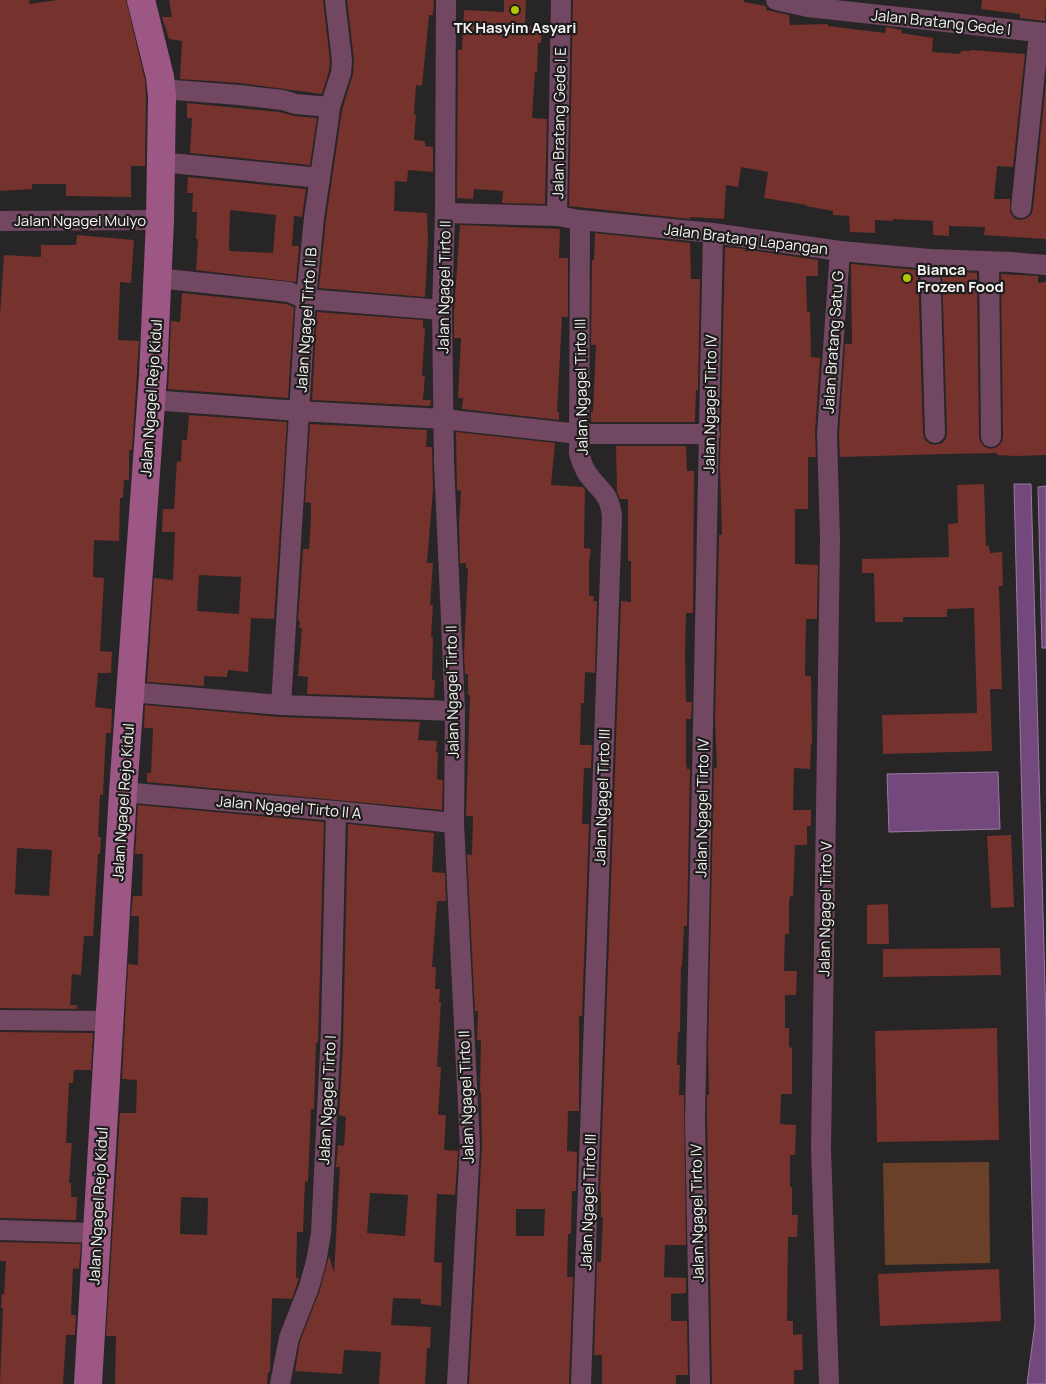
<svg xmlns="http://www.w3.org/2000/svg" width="1046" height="1384" font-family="Manrope,sans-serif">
<rect width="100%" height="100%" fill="#282526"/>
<path fill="#6b4028" d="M989,1162L990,1263L885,1265L883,1163Z"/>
<g fill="#72487d" stroke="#997ba0">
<path d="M1014,484H1031L1046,1022V1384H1027L1035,1324Z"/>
<path d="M1046,486V648H1042L1038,487Z"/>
<path d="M998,772L1000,829L889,832L887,774Z"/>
</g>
<g fill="#76322c" fill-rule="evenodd">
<path d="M0,0H29L30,4L57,0H126L145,80L146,98L145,166H131V197L66,196V184H32V189L0,191Z"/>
<path d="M169,0H323L330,61L329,71L322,94L240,83L180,79L182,41L169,39L162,17H172Z"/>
<path d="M347,0H434L433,15H429L422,86L416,85L414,114L416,115L414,140L425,141V146L433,147V172L408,170L407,182L395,181L394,211L427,213L428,239L425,297L319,288L326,219L342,110L353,74L354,60Z"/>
<path d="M504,0H526L525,26L542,28L541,43H538L537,72H535L532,118L547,119L545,204L502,203L503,191L474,189L473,199L457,198L458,50H462L464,10L504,12Z"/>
<path d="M573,0H744V2L766,6V10L789,15L790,25L828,24V26L885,33L886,27L902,30L901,33L933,38L932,52L960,54L961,51H970L971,50L1025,54L1013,167L997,166L994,199H1010V212L1014,218L1020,220L1025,219L1031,215L1033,209L1046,81V239L984,235L985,227L949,226V236L933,235V221L893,219V221L875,220V233L850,232L849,216L833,215V211L806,206L807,205L764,198L768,172L741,167L738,187L726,185L724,219L690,217V219L569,206Z"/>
<path d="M982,0H1046L1045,21L1020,18V14L981,9Z"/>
<path d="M187,103L280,112L294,116L317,118L310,165L190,153L192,118H187Z"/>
<path d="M188,177L306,189L302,217L294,216L292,246H299L296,282L196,270L198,239H196L197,212H192L193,193H187ZM230,210L276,215L273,253L229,251Z"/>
<path d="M460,225L560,229L559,258H568V317H562L557,412H559V420L462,409L463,398H458L461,338H454V310Z"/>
<path d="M595,233L690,243L691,279H700L698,390H696L695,422H591V412H593L596,345H591L592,260H594Z"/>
<path d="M77,235L134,240L131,283L120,282L118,340L139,341L132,450H129V480H124L123,498H120L119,541L94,540L93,577L104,578L100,651L112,652L111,673H98L95,707L112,709L111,733H106L103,795H100L98,837H101L100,854H98L93,936H84L81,975L72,974L70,1005H77V1009L0,1008V316L4,255L41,257V245H76ZM17,848L52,850L49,896L15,894Z"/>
<path d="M725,247L745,249V251H756L818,260V276H806L807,312H810L811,357L820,358L815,433L816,457H808V509H795V564L818,565L817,619H806L805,676H811L812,744H811L810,769L794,768L793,810H811V826H807V845H795L793,896H790L789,904V934H785L784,971H797L796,995H785V1028H789V1047L792,1048V1094H781L780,1124L796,1125L795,1155H790V1187H792V1215H798L797,1237H788L787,1321H793V1335L802,1334L803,1370H794V1384H712L707,1119V1095H709L708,1046L714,768H717L715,720L719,535H722L720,465Z"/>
<path d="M851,264L918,270L923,433L925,440L930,444L935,445L942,443L946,438L947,433L942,271L977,273L979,437L981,443L985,447L991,449L997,447L1002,442L1003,437L1001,274L1038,276V283L1046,282V455L1015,456L997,455V453L946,454L840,457L839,434L845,344H852Z"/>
<path d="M182,293L286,304L294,307L288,398L168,389L171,321L180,322Z"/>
<path d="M317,312L423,320V328H425L422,376H425L423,400H431L430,406L312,400Z"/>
<path d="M189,415L287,422L274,619L251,618L248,672L228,670L227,677L204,676V686L147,682L154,578L173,580L175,532H162L163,509H174L177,461L181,462L182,440H187ZM199,575L241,577L239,614L197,611Z"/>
<path d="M310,424L427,430L426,447H432L433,489L427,563H433L430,605H433L431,637H433L432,680H435L434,698L307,694L308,677L298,676L302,628H299L300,621H298L303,549H309L311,519V503L305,502Z"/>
<path d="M456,432L555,443L551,485L583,487L585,490L584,548L591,549L589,564V596H594L593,601H597L595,673L585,672L584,703H581L580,745H592L591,768H584L583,791L582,824H589L582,1016H579V1111H568L567,1151L577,1152L576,1191H572L571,1234H568L567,1277H573L569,1384H469L482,1147L481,1092H480L481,1040H477L478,1011H475L467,854L472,855L473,816H466L470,695H468V674H465L464,654L468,568H466V563H460L459,524L461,491L457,490ZM516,1209H545L544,1236H516Z"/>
<path d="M591,446H686L687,471H694L693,613H686L685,655L686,702H692L691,719H686V763L687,769H690L687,926H684L682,966H681L680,1032H678L677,1065H680L679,1095H684L686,1245H665L664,1277L686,1278V1293L671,1294V1321H687L688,1375H676V1384H602V1355H594L597,1262H601L603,1217H601V1192H600L621,601L631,602V561H628V499H620L617,492L616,446Z"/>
<path d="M984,484L986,546H989L990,553L1002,552L1003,586H999L1002,689H990L992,751L883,754L882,715L977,713L974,608L947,609V617H903V622H875L874,573H862V559L949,557L948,524L958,523L957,485Z"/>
<path d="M145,705L280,717L420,722L418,740L437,741L436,752L438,753L437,779L443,780L442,810L147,782V773H151L153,728H144Z"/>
<path d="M138,805L324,822L318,1043H316L314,1109H311L308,1182L305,1181L303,1232H297L296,1278H299L292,1299L272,1298L270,1369V1372H268L267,1384H115L116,1336H106L120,1113H136L137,1080L122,1079L128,964L138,965L139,916H131L133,896H142L143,854H135ZM181,1197L208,1198L207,1235L180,1234Z"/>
<path d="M348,824L434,833L432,872L445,873L446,901H437L432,967H436L435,989H440L439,1002H441L437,1067H441L438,1115H446L444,1150L458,1151L455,1195L437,1194L434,1262L442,1263L441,1306L421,1304V1299L393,1298L391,1325L431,1327L430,1348H427L425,1384H379L381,1352L344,1350L342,1374L295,1371L300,1341L320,1290L329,1256L334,1273L340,1167H336L338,1145L344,1146L346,1117L339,1115L343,1044ZM370,1193L408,1195L405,1236L367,1233Z"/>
<path d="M1011,835L1014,907L991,908L987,836Z"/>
<path d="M888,904L889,944H867V905Z"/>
<path d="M1000,948L1001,975L883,977V949Z"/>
<path d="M997,1028L999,1140L877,1142L875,1031Z"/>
<path d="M0,1032L93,1033L91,1070H74L73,1083H69L66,1143H72L69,1183H71V1197H77L76,1220L0,1218Z"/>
<path d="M0,1242L81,1244L79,1269L73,1268L71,1315H76L75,1335H66L63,1384H0L3,1308H1L2,1294L4,1295L6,1261H0Z"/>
<path d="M999,1269L1001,1321L880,1326L878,1274Z"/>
</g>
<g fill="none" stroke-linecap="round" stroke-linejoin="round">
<g stroke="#724762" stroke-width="20">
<path d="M446,0L445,213L442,310L444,462L455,711L454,823L470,1146L457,1384"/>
<path d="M776,0L808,7L1046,33"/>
<path d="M161,89L239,95L283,100L295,104L330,107"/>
<path d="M161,162L320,178"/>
<path d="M1021,208L1039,33"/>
<path d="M445,213L557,216L580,220L713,233L840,251L930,259L1011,262L1046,265"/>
<path d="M557,216L561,0"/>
<path d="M580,220L579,454C581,460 583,467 587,473C599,491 610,492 612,517L581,1384"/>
<path d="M0,221L160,220"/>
<path d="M930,259L935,433"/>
<path d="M989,262L991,437"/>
<path d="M157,278L289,292L306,299L442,310"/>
<path d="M151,400L299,411L443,419L579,434H710"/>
<path d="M130,692L281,705L455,711"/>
<path d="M281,705L306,299L314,218L328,123L330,107L341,73L342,61L335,0"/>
<path d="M123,792L336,811L454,823"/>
<path d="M0,1020L109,1021"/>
<path d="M0,1230L96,1233"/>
<path d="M280,1384L289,1338L309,1287L316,1262L321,1233L331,1030L336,811"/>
<path d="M700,1384L695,1119L713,233"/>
<path d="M829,1384L821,1149L830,539L827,434L840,251"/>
</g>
<path stroke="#9c5784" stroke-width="28" d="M88,1384L123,792L153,376L160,220L162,97L160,77L141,0"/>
</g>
<g fill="#b1c500" stroke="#1f1c1c" stroke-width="2">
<circle cx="515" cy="10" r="5"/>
<circle cx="907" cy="278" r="5"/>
</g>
<g text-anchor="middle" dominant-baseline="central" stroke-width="4.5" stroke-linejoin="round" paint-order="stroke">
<g font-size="15" fill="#f5f3f3" stroke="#1f1c1c">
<text transform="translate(941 22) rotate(6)">Jalan Bratang Gede I</text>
<text transform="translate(559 123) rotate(-89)">Jalan Bratang Gede I E</text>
<text x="80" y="220">Jalan Ngagel Mulyo</text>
<text transform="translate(746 239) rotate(7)">Jalan Bratang Lapangan</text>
<text transform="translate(444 287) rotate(-89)">Jalan Ngagel Tirto II</text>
<text transform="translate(306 320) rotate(-86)">Jalan Ngagel Tirto II B</text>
<text transform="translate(833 342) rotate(-86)">Jalan Bratang Satu G</text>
<text transform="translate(581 387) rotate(-91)">Jalan Ngagel Tirto III</text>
<text transform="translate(151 398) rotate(-86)">Jalan Ngagel Rejo Kidul</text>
<text transform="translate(710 404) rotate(-89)">Jalan Ngagel Tirto IV</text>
<text transform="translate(452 692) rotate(-91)">Jalan Ngagel Tirto II</text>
<text transform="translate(602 797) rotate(-88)">Jalan Ngagel Tirto III</text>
<text transform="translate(123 802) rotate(-86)">Jalan Ngagel Rejo Kidul</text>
<text transform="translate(289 807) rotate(5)">Jalan Ngagel Tirto II A</text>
<text transform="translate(702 808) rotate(-89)">Jalan Ngagel Tirto IV</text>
<text transform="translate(825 909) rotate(-89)">Jalan Ngagel Tirto V</text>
<text transform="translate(466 1097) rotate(-92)">Jalan Ngagel Tirto II</text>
<text transform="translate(327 1100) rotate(-87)">Jalan Ngagel Tirto I</text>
<text transform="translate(588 1202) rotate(-88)">Jalan Ngagel Tirto III</text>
<text transform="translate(98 1206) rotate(-87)">Jalan Ngagel Rejo Kidul</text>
<text transform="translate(697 1213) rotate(-91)">Jalan Ngagel Tirto IV</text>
</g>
<g font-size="15" font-weight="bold" fill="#f5f3f3" stroke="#1f1c1c">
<text x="515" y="27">TK Hasyim Asyari</text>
<text x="917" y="269" text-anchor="start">Bianca<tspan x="917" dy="17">Frozen Food</tspan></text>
</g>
</g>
</svg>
